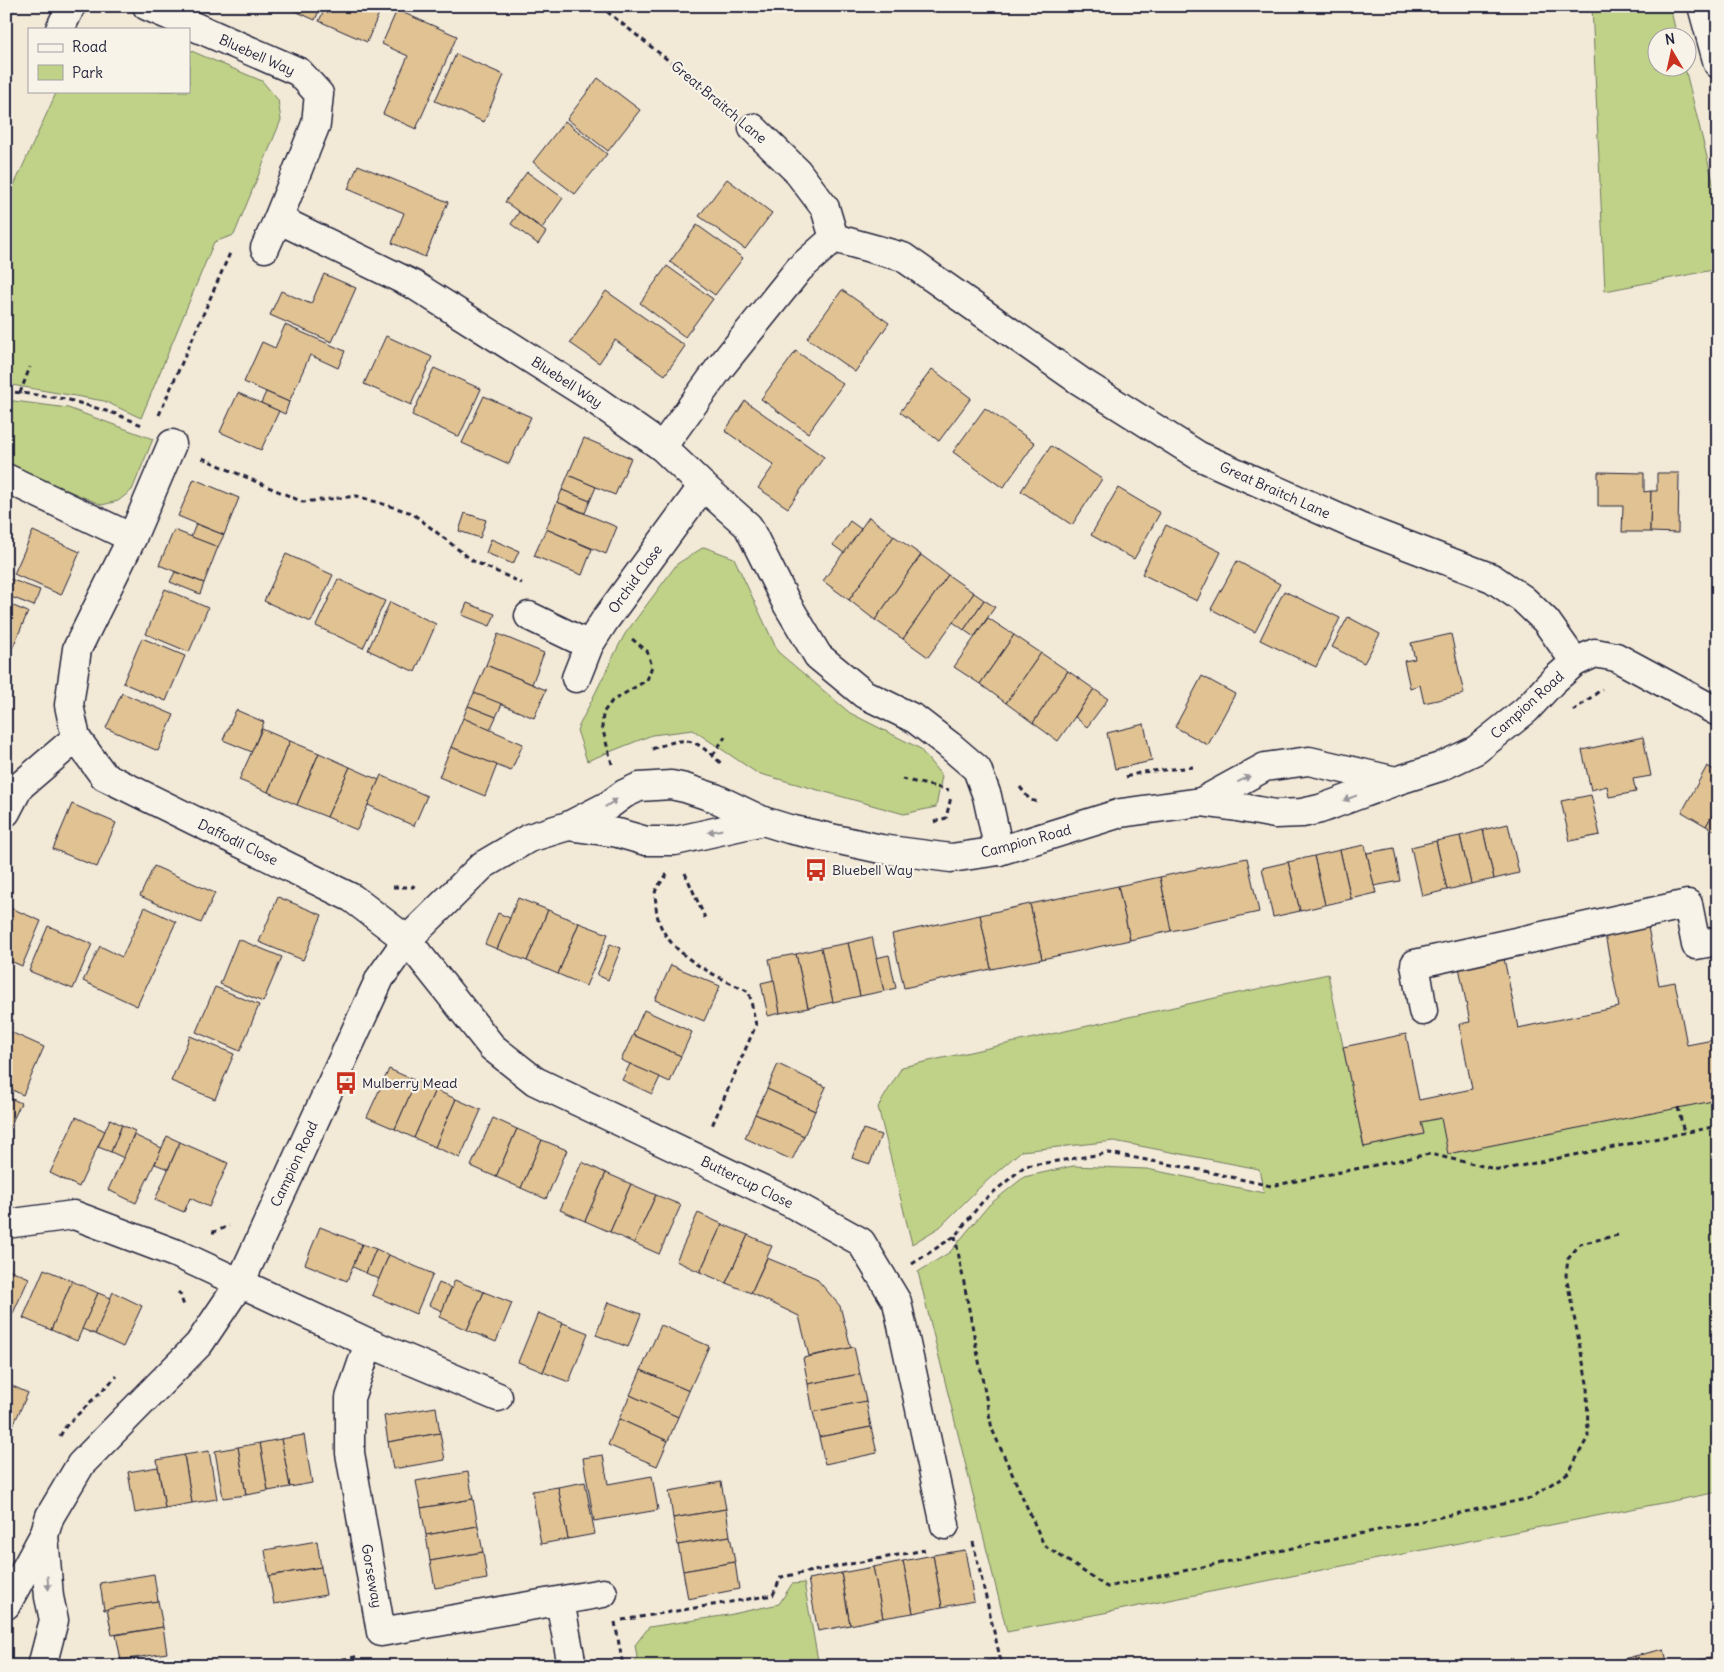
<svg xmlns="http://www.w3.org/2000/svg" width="1724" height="1672" font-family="Delius,sans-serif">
<rect width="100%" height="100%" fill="#f2e9d7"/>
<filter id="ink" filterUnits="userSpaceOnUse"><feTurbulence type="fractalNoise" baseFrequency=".02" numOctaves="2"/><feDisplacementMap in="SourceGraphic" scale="10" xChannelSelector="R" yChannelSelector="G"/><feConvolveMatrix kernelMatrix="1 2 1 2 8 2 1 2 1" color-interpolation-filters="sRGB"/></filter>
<g filter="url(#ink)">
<g fill="#c0d287" stroke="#717a61">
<path d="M1592,6H1670L1677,37L1656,38V68H1685L1718,202V269L1605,291Z"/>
<path d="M189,50L262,81L278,100L281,120L234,235L214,242L141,418L104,401L6,384V203L57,91H189Z"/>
<path d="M6,400L68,408L153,439L132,490L118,501L102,505L6,464Z"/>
<path d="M704,547L734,558L778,652L850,713L919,748L942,776L936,807L904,814L757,773L693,730L652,735L587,761L577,730L618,647L625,634L677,564Z"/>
<path d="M1328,974L1364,1147L1424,1134L1421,1122L1441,1118L1718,1100V1492L1007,1632L918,1272L950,1252L989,1205L1024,1177L1073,1166L1147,1169L1264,1193L1259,1169L1114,1141L1021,1151L980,1187L940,1227L912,1244L878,1107L902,1067L1224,996Z"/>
<path d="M804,1583L819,1666H634L637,1657L635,1645L649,1627L728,1615L779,1604L792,1584Z"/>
</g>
<g fill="#e0c293" stroke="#22223b">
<path d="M6,6H15L11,16L6,14Z"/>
<path d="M284,6H321L315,20Z"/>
<path d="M326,6H382L367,42L319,21Z"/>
<path d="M397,10L457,36L416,129L383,114L408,56L382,44Z"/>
<path d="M456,54L504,75L484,122L435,101Z"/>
<path d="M598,78L640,110L608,151L567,119Z"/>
<path d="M565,121L607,154L575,194L533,162Z"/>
<path d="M358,165L448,202L425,257L392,243L404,213L348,189Z"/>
<path d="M527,172L563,198L542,228L505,202Z"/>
<path d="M727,179L772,213L745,249L699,216Z"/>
<path d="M519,212L546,232L538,244L511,224Z"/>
<path d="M697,225L743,258L715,295L670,262Z"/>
<path d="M667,266L713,299L685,337L640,303Z"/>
<path d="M324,274L356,288L332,342L270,315L281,291L311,304Z"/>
<path d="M842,290L889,323L855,372L807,338Z"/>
<path d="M606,291L685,346L665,375L615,340L599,363L570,343Z"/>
<path d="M285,325L345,351L338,368L310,355L289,402L244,382L262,342L275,348Z"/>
<path d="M386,336L432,357L411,405L364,384Z"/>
<path d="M796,351L843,384L808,433L761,399Z"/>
<path d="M434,368L481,389L459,437L412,415Z"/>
<path d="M932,369L971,398L939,441L900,412Z"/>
<path d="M266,392L289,402L285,414L261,403Z"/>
<path d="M238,393L279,411L261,450L220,432Z"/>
<path d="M484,396L531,417L509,464L462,443Z"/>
<path d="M745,401L824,457L788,508L758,488L774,465L725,431Z"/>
<path d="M985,408L1035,443L1003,488L953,452Z"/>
<path d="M584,438L631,458L615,495L568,475Z"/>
<path d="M1051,446L1102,479L1072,525L1021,491Z"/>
<path d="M1598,472L1644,473V492L1651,491L1650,532H1622L1623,506H1598Z"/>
<path d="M1657,473H1679L1678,533L1650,532L1651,491H1657Z"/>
<path d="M568,475L596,487L590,501L562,490Z"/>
<path d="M194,479L239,498L224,535L178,516Z"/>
<path d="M1118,488L1160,513L1134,559L1091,535Z"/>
<path d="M562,490L590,501L585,513L557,502Z"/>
<path d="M557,502L617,527L606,554L546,529Z"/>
<path d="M465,513L486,520L480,538L459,531Z"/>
<path d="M869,517L894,536L849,600L823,581Z"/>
<path d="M850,521L861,529L844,553L833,545Z"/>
<path d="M196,524L224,535L218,547L191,537Z"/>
<path d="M1166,525L1221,552L1197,601L1142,574Z"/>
<path d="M546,529L592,549L582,575L534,556Z"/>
<path d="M174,530L218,547L204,583L159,565Z"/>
<path d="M33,531L80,552L61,595L14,574Z"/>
<path d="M894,536L921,555L875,620L849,600Z"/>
<path d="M491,539L519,551L513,564L486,553Z"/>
<path d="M286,554L333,575L311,622L264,601Z"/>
<path d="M921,555L948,575L903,639L875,620Z"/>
<path d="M1237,561L1280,584L1255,632L1211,609Z"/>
<path d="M175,572L204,583L200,594L170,582Z"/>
<path d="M948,575L974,593L928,657L903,639Z"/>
<path d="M7,578L40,590L34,606L6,595Z"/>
<path d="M338,579L385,601L363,648L316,626Z"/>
<path d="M165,589L208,608L189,652L146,634Z"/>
<path d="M1284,591L1340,618L1316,667L1260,640Z"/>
<path d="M974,593L984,600L964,630L953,622Z"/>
<path d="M984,600L995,607L974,637L964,630Z"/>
<path d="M390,602L436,624L415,672L368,650Z"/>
<path d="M6,603L28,612L9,656L6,655Z"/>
<path d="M467,603L495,614L490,626L462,615Z"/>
<path d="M1348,617L1380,634L1364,663L1332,647Z"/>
<path d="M988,618L1014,635L980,684L954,667Z"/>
<path d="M498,634L544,653L532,684L486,665Z"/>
<path d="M1451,634L1464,694L1424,703L1420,685L1410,688L1404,661L1415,659L1411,643Z"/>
<path d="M1014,635L1041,653L1006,703L980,684Z"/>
<path d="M142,638L185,656L166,701L123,683Z"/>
<path d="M1041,653L1068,671L1033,723L1006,703Z"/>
<path d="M486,665L546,690L534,718L474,693Z"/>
<path d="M1068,671L1094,689L1058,741L1033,723Z"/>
<path d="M1202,676L1235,694L1208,745L1175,727Z"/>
<path d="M1094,689L1108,699L1087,727L1075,717Z"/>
<path d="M122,693L174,715L158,751L106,728Z"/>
<path d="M474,693L502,704L496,717L468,706Z"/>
<path d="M468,706L496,717L490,730L463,718Z"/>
<path d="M236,710L264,722L252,752L223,740Z"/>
<path d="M463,718L523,744L511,771L451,747Z"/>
<path d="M1144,724L1152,761L1115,769L1107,733Z"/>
<path d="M262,729L290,741L268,792L239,780Z"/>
<path d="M1643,737L1651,776L1633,779L1636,792L1609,797L1607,786L1591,790L1582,750Z"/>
<path d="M290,741L319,753L297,805L268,792Z"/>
<path d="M451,747L497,765L485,796L439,777Z"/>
<path d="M319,753L350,767L327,817L297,805Z"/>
<path d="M1707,766L1718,772V805L1706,826L1682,812Z"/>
<path d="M350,767L379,780L357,830L327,817Z"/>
<path d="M381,775L427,796L414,826L368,805Z"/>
<path d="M1591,795L1600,835L1570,841L1561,801Z"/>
<path d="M72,804L116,823L97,867L53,849Z"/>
<path d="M1718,805V832L1706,826Z"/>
<path d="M1508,824L1519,873L1494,879L1483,830Z"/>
<path d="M1483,830L1494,879L1471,884L1460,836Z"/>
<path d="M1460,836L1471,884L1447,890L1436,841Z"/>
<path d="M1436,841L1447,890L1422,896L1411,847Z"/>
<path d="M1365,845L1376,893L1351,899L1340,850Z"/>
<path d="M1394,848L1400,881L1374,886L1367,853Z"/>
<path d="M1340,850L1351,899L1325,905L1314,856Z"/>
<path d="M1314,856L1325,905L1300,911L1288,862Z"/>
<path d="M1247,858L1259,912L1171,931L1160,877Z"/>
<path d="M1288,862L1300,911L1273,917L1262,868Z"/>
<path d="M154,866L215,893L201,923L140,896Z"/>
<path d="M1160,877L1171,931L1130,940L1118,886Z"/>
<path d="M1118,886L1130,940L1042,959L1030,904Z"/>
<path d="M278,897L322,915L303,960L259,942Z"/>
<path d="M518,898L548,910L527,961L497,949Z"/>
<path d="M1030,904L1042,959L991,969L980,915Z"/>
<path d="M6,906L41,921L22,966L6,959Z"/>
<path d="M145,907L176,922L137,1006L83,981L100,946L122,957Z"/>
<path d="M548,910L579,923L558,974L527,961Z"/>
<path d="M498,913L510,918L497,949L485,944Z"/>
<path d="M980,915L991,969L904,988L892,934Z"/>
<path d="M579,923L608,934L586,986L558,974Z"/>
<path d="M48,926L92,944L73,989L29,971Z"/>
<path d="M1648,927L1659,985L1675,982L1687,1045L1718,1039V1100L1448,1154L1441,1118L1421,1122L1424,1134L1364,1147L1343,1047L1406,1034L1419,1100L1472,1089L1459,1024L1470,1022L1459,967L1504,958L1518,1028L1619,1007L1605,935Z"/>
<path d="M872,937L884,991L860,996L848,943Z"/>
<path d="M238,939L282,957L263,1002L220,984Z"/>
<path d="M848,943L860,996L833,1002L821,948Z"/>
<path d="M610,944L621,948L608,980L597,975Z"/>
<path d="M821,948L833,1002L808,1008L796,954Z"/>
<path d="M796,954L808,1008L780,1013L769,959Z"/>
<path d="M889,955L896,988L884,991L876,958Z"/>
<path d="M671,965L720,986L704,1021L655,1000Z"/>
<path d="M774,980L780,1013L768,1016L761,983Z"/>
<path d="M215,987L259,1005L240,1051L196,1032Z"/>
<path d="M1718,1006V1035L1712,1007Z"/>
<path d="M644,1010L692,1032L681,1056L633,1035Z"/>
<path d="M6,1030L44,1047L23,1095L6,1087Z"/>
<path d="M633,1035L681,1056L670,1082L621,1060Z"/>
<path d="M190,1036L234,1054L215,1099L171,1081Z"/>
<path d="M630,1064L660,1077L652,1094L622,1080Z"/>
<path d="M778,1064L826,1087L815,1111L767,1089Z"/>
<path d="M389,1069L416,1081L395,1129L367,1117Z"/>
<path d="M416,1081L435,1090L414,1138L395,1129Z"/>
<path d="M767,1089L815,1111L804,1136L755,1114Z"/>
<path d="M435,1090L456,1099L435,1147L414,1138Z"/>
<path d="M6,1096L21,1103L6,1135Z"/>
<path d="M456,1099L481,1110L460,1158L435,1147Z"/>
<path d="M755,1114L804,1136L792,1160L745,1138Z"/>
<path d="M76,1117L105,1131L79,1187L50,1173Z"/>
<path d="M493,1118L517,1129L496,1177L471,1166Z"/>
<path d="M110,1119L122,1125L111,1152L98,1147Z"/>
<path d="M122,1125L135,1131L124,1158L111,1152Z"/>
<path d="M517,1129L542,1140L521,1188L496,1177Z"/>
<path d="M863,1129L881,1135L870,1164L852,1158Z"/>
<path d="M134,1135L162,1148L136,1203L108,1190Z"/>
<path d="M167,1136L180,1142L168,1169L155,1164Z"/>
<path d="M542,1140L567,1150L546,1199L521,1188Z"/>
<path d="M180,1142L228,1163L209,1207L190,1198L184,1212L155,1200Z"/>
<path d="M582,1162L606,1173L585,1221L560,1210Z"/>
<path d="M606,1173L631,1184L610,1232L585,1221Z"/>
<path d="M631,1184L656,1195L634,1243L610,1232Z"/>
<path d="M656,1195L681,1205L659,1254L634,1243Z"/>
<path d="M698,1213L722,1224L700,1272L676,1261Z"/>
<path d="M722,1224L748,1235L726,1283L700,1272Z"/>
<path d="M320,1227L362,1244L347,1281L305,1264Z"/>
<path d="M748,1235L772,1246L751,1293L726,1283Z"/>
<path d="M362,1244L376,1249L366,1273L353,1267Z"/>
<path d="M376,1249L389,1255L379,1279L366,1273Z"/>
<path d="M389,1255L433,1274L416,1314L372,1295Z"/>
<path d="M767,1258L816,1278L840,1306L851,1348L809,1356L799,1316L751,1293Z"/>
<path d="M6,1268L29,1278L9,1322L6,1321Z"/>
<path d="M44,1269L72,1281L51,1330L23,1318Z"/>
<path d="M455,1280L484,1292L467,1330L439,1317Z"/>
<path d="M72,1281L98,1293L77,1341L51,1330Z"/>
<path d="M439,1283L451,1288L442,1311L429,1305Z"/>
<path d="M113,1292L142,1306L123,1347L95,1334Z"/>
<path d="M484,1292L512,1303L496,1342L467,1330Z"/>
<path d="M98,1293L111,1298L95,1334L82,1329Z"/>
<path d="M608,1302L641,1314L628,1347L596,1335Z"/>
<path d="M538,1313L563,1323L543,1372L518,1362Z"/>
<path d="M563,1323L588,1333L569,1382L543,1372Z"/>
<path d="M661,1325L709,1346L689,1391L641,1370Z"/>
<path d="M854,1347L860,1374L808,1384L803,1358Z"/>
<path d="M641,1370L689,1391L678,1417L630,1395Z"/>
<path d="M860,1374L866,1401L813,1412L808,1384Z"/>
<path d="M6,1383L28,1393L6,1441Z"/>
<path d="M630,1395L678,1417L668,1441L619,1419Z"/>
<path d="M866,1401L871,1427L819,1437L813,1412Z"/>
<path d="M436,1407L440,1433L388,1442L384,1416Z"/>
<path d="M619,1419L668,1441L657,1466L608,1445Z"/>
<path d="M871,1427L877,1453L825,1464L819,1437Z"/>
<path d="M440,1433L445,1460L393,1469L388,1442Z"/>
<path d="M304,1435L312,1483L290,1487L281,1439Z"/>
<path d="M281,1439L290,1487L268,1491L260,1443Z"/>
<path d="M260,1443L268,1491L246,1495L238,1447Z"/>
<path d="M238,1447L246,1495L223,1498L215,1451Z"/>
<path d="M209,1451L217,1499L192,1503L184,1455Z"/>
<path d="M184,1455L192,1503L165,1508L157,1460Z"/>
<path d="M603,1455L608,1484L652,1476L658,1510L594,1521L583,1458Z"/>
<path d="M158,1467L165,1508L135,1513L128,1472Z"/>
<path d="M468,1472L473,1499L421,1508L416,1481Z"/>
<path d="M585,1482L595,1534L568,1539L558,1487Z"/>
<path d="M721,1482L726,1509L673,1518L669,1491Z"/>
<path d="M558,1487L568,1539L541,1544L532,1491Z"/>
<path d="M473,1499L478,1526L426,1535L421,1508Z"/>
<path d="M726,1509L730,1536L678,1545L673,1518Z"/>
<path d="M478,1526L483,1552L430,1561L426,1535Z"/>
<path d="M730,1536L735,1562L683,1571L678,1545Z"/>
<path d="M317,1541L321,1567L269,1576L265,1550Z"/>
<path d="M965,1550L974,1601L942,1607L933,1555Z"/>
<path d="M483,1552L487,1579L435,1588L430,1561Z"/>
<path d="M933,1555L942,1607L913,1613L903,1561Z"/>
<path d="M903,1561L913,1613L883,1618L873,1567Z"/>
<path d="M735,1562L739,1589L688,1599L683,1571Z"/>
<path d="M321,1567L326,1595L274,1604L269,1576Z"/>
<path d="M873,1567L883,1618L850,1625L841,1573Z"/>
<path d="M841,1573L850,1625L818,1631L808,1579Z"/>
<path d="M154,1574L158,1601L104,1610L100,1583Z"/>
<path d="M158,1601L163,1627L112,1635L107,1609Z"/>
<path d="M163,1627L167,1653L121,1660L116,1635Z"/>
<path d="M1664,1649L1668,1666H1637L1635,1656Z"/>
<path d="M1635,1656L1637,1666H1596Z"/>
<path d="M1716,1657L1718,1666H1688L1687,1662Z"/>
<path d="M994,1659L996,1666H971L970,1665Z"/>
</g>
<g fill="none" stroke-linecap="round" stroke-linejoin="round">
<defs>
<g id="minor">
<path d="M147,6L299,72L319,94L316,124L278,219L414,285L591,397L662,447L703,486L748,526L787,604L818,656L864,694L915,719L949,745L977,769L987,796L999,851"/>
<path d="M1702,6L1718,64"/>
<path d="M60,29L71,6"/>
<path d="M753,128L797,171L825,208L834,238"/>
<path d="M265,248L278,219"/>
<path d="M662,447L718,370L799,269L834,238L903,257L1080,381L1199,456L1359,527L1492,578L1523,599L1546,621L1575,662"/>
<path d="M6,478L132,538L77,649L69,705L76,738"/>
<path d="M132,538L172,444"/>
<path d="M529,616L589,645"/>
<path d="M576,678L589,645L605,620L703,486"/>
<path d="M1201,802L1265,767L1309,761L1396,781"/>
<path d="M6,812L19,787L76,738L104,776L352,898L407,940L492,1047L535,1081L789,1202L861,1242L897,1302L945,1525"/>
<path d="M568,826L618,833L646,841H675L763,821"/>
<path d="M1423,1011L1415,964L1688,904L1696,945L1718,941"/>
<path d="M6,1224L74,1215L180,1255L369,1343L498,1397"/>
<path d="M369,1343L350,1398V1453L381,1632L603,1593"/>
<path d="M560,1601L572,1666"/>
<path d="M6,1605L44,1535L50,1516L81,1464L199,1344L240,1283L380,978L407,940L483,865L529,838L568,826L609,805L624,794L639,787L671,785L685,788L715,798L763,821L789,829L881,849L951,858L999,851L1121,813L1201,802L1237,807L1275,814L1302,813L1320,809L1396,781L1440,767L1476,750L1526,710L1553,681L1575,662L1595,653L1616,657L1718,712"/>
<path d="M42,1666L54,1620L49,1597L44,1535"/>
</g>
</defs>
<use href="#minor" stroke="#22223b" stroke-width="31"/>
<g stroke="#22223b" stroke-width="3" stroke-dasharray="5 4" stroke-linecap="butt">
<path d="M600,6L727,107"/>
<path d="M6,391L66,399L116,414L144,426"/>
<path d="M20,393L30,367"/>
<path d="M159,415L230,253H233"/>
<path d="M202,458L303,502L357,496L412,513L473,561L522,583"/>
<path d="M1573,711L1602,689"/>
<path d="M652,749C690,735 693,738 723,765"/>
<path d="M713,755L725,737"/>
<path d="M612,764L602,727L603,713L612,701L647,680L652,666L647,651L632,639"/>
<path d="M1126,777L1142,772L1194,767"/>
<path d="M902,779L949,790"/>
<path d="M1020,787L1030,800L1039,802"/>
<path d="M934,822L946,818L951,797"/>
<path d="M685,873L705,918"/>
<path d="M667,874C664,879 659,884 656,890C654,894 656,900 656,905C657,951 714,975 749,992L756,1025L711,1128"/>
<path d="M393,887H413L414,885"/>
<path d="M1678,1107L1684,1133"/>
<path d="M212,1232H214L229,1226"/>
<path d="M955,1236L992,1429L1044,1545L1107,1587L1531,1498L1569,1472L1588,1437L1587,1383L1566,1275L1568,1259L1580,1244L1618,1235"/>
<path d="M912,1264L955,1236L983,1201L1025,1166L1109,1153L1200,1170L1271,1186L1430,1154L1500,1170L1718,1126"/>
<path d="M178,1292L180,1294L184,1306"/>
<path d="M60,1436L66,1426L117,1376"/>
<path d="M973,1542L1002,1666"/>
<path d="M622,1620L773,1595L781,1577L925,1550"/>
<path d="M615,1622L623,1666"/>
<path d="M77,1660L95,1666"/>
<path d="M216,1661L217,1666"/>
<path d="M307,1666L360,1656"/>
</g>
<use href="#minor" stroke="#f7f3e8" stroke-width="28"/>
</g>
<defs><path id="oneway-solid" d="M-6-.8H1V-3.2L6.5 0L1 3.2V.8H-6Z" transform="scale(1.25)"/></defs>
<g fill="#97959a">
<use href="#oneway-solid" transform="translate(1244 779) rotate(-26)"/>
<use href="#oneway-solid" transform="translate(1350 798) rotate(159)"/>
<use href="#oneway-solid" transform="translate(611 803) rotate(-33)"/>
<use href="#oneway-solid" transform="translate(715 831) rotate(169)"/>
<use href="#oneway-solid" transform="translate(48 1583) rotate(85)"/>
</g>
</g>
<defs>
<symbol id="bus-bare" viewBox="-9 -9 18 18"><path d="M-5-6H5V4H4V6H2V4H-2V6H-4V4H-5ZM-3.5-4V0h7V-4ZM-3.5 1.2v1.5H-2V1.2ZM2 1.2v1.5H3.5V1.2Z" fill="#c8321e" stroke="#f7f3e8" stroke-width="2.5" paint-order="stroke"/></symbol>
</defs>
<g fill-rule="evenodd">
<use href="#bus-bare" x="800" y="854" width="32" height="32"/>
<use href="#bus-bare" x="330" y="1067" width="32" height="32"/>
</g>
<g text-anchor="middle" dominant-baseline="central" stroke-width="4.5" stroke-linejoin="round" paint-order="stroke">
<g font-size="14" fill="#22223b" stroke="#f7f3e8">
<text transform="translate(257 55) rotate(24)">Bluebell Way</text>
<text transform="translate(719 102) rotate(40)">Great Braitch Lane</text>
<text transform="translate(567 382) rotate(33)">Bluebell Way</text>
<text transform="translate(1275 490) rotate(24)">Great Braitch Lane</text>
<text transform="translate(635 579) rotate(-54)">Orchid Close</text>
<text transform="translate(1527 705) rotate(-42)">Campion Road</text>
<text transform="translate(1026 841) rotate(-15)">Campion Road</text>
<text transform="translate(238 842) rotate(26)">Daffodil Close</text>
<text transform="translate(294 1164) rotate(-65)">Campion Road</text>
<text transform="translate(747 1182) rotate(26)">Buttercup Close</text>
<text transform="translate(372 1576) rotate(80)">Gorseway</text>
</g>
<g font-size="14" fill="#22223b" stroke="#f7f3e8" text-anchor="start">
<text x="832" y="870">Bluebell Way</text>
<text x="362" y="1083">Mulberry Mead</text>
</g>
</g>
<rect width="1724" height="1672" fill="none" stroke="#f7f3e8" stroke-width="25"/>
<rect x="12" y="12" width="1699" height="1647" fill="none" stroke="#22223b" stroke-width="2" filter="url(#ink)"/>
<rect x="28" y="28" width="162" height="65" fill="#f7f3e8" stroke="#a29fa3"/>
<rect x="38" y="44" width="25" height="8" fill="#f7f3e8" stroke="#a29fa3"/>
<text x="72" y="52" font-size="15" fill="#22223b">Road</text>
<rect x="38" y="65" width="25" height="15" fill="#c0d287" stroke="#a29fa3"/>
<text x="72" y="78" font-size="15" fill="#22223b">Park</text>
<g transform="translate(1672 52) rotate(351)"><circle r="24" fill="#f7f3e8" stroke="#a29fa3"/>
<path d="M0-4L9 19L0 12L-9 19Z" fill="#c8321e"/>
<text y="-8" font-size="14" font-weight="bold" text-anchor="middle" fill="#22223b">N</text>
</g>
</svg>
